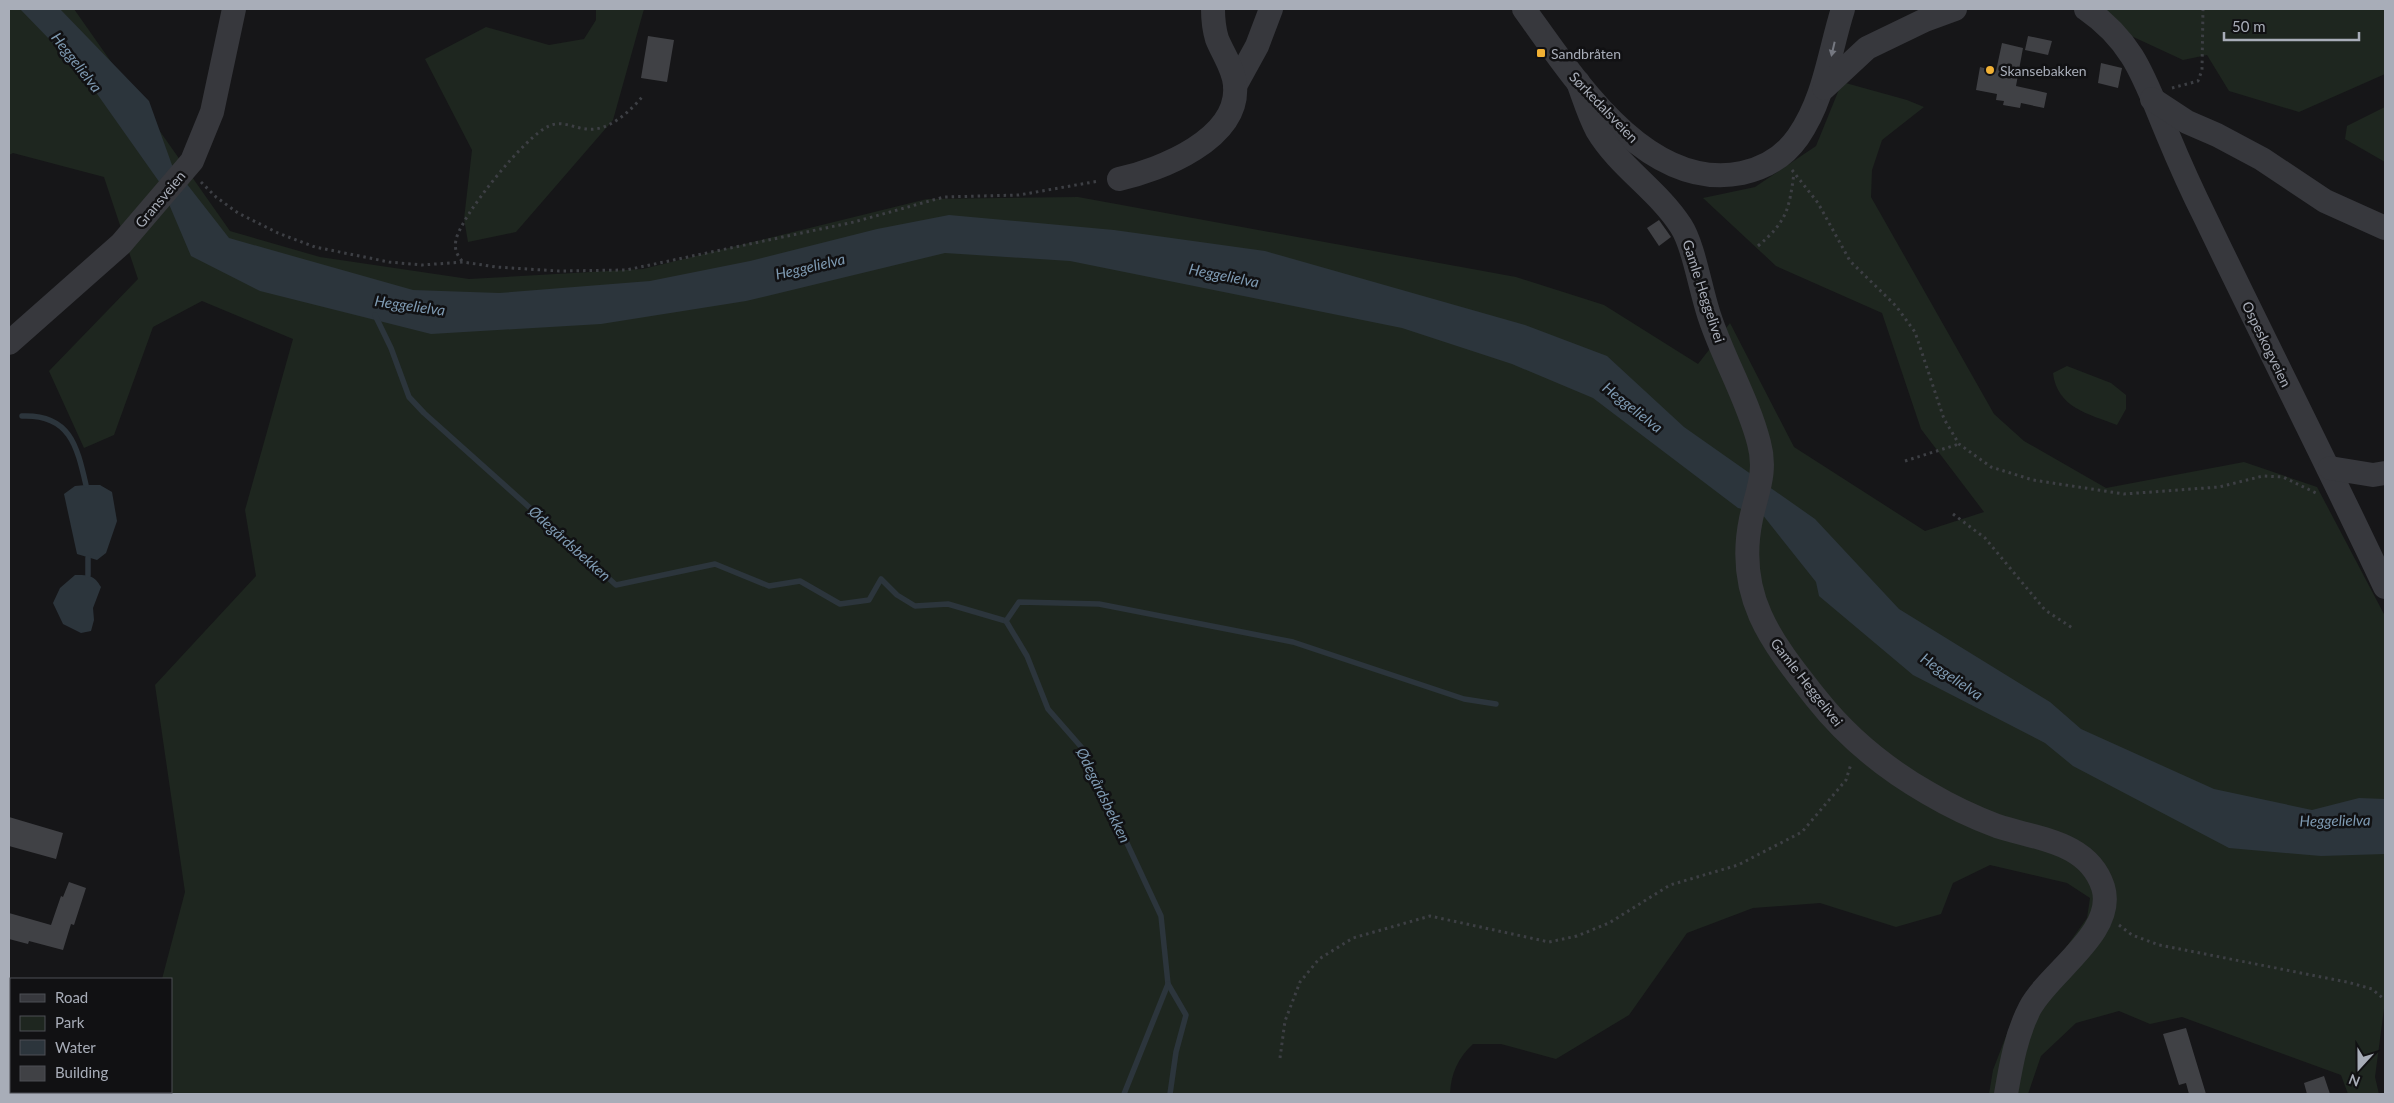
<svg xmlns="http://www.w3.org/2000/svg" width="2394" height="1103" font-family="Lato,sans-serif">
<rect width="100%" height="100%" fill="#161618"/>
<g fill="#1e261f">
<path d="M9,9H74L230,231L320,257L469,279L643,269L927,199L1078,197L1516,277L1604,305L1698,364L1730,323L1794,447L1925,531L1984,512L1921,429L1882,313L1776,266L1703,198L1755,187L1816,146L1842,82L1907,100L1924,107L1882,140L1872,170L1871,197L1994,414L2024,441L2106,488L2244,462L2317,487L2385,616V1001L2375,1077L2379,1094H2348L2341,1075L2182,1017L2150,1024L2119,1011L2076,1023L2041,1056L2028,1094H1989L1993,1070L2016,1010L2067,946L2087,918L2090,898L2067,883L1990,865L1953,883L1941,914L1896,927L1820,903L1753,908L1687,933L1629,1015L1556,1059L1501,1044H1473C1458,1058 1451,1073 1450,1094H80L83,1092H171V979H162L185,892L155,685L256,576L245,510L293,339L202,301L153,327L114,435L84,448L49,371L138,279L104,177L13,153L9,155Z"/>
<path d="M596,9H644L613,120L516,232L468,242L464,219L472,150L425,59L486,27L549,45L584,39L596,20Z"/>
<path d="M2073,9H2385V74L2299,112L2229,91L2207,55L2183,60Z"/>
<path d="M2385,107V162L2345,139L2347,126Z"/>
<path d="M2067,366L2111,383L2126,395V409L2117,425C2089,414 2057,408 2053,373Z"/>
</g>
<g fill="#2c353c">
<path d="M20,9H60L149,101L172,165L229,238L413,290L499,293L650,281L750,261L877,229L949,215L1114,230L1265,251L1525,325L1607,356L1684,427L1815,519L1899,609L2050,702L2081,729L2214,789L2312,810L2359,798L2385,799V854L2321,856L2229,848L2073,766L2045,743L1913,675L1819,596L1816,582L1762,514L1738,508L1593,398L1512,364L1402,328L1070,261L945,253L746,301L601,324L431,334L260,291L191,256L160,183L83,74Z"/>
<path d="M86,485H100L112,492L117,521L106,553L97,560L77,554L64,494L75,486Z"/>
<path d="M75,575C89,575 94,575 101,587L93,608L94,620L91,631L81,633L63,624L53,603L60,588Z"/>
</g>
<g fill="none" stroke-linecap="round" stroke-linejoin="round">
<g stroke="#2c353c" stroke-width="5.5">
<path d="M375,315L391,348L409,397L424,413L616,585L715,564L769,586L800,581L840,604L869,600L881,579L897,595L915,606L948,604L1006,621L1027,656L1048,709L1083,749L1161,916L1168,984L1186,1015L1176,1052L1170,1094"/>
<path d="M22,416C70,414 77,446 86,485"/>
<path d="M88,558V575"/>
<path d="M1006,621L1019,602L1099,604L1293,642L1464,699L1496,704"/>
<path d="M1124,1094L1168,984"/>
</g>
</g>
<g fill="#404145">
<path d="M648,36L674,40L667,82L641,78Z"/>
<path d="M2028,36L2052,41L2048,55L2025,50Z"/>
<path d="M2002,43L2023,48L2016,86L2047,93L2044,108L2021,103L2020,108L2003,105L2004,101L1996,100L1997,94L1976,90L1980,67L1996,71Z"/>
<path d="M2101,63L2122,68L2118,88L2098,83Z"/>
<path d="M1659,220L1671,237L1659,246L1647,228Z"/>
<path d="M9,817L63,833L56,859L9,846Z"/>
<path d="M69,882L86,888L74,925L71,924L63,950L29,941L28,944L9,939V913L51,925L61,896L63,897Z"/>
<path d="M2186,1028L2206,1094H2189L2186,1083L2179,1085L2163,1034Z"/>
<path d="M2324,1076L2330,1094H2307L2304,1083Z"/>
</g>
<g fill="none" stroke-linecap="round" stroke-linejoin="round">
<g stroke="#3d3f44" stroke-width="3" stroke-dasharray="2.5 4" stroke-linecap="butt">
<path d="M2172,88L2198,81L2202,70L2203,9"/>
<path d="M1792,170L1818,203L1850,261L1896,306L1915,332L1944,419L1959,444L1991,467L2033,480L2124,494L2219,487L2263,476L2283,477L2318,494"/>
<path d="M201,182L216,197L238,213L278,233L315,247L389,262L422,265L463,262L496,267L559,271L626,270L854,222L944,197L1019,195L1099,181"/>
<path d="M1758,246C1787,221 1789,210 1794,173"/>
<path d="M462,261C457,255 454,249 456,240C460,217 526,135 549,126C562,120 574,128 586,129C609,132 630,111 643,96"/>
<path d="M1905,461L1959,444"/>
<path d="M1953,514L1985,538L2045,610L2074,629"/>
<path d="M2119,925L2132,935L2159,945L2347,982L2372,989L2385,1000"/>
<path d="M1280,1058L1285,1021L1300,982L1319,959L1353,938L1430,916L1549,942L1577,936L1609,923L1670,885L1738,865L1802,832L1846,780L1851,764"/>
</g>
<g stroke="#37383d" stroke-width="24">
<path d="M1524,9C1572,75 1645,193 1742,173C1765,168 1784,157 1798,137C1825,98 1829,53 1843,9"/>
<path d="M2086,9C2135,43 2145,81 2167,133C2179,162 2192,191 2206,219C2265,342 2327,463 2385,587"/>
<path d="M1578,82C1584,98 1589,115 1597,130C1619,167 1658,190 1681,226C1694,246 1701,293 1710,318C1724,360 1748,400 1759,443C1767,472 1757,491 1751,519C1735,596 1771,641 1816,698C1846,736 1886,769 1928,793C1950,806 1973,817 1997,826C2036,839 2088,841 2103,887C2117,932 2049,972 2030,1008C2016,1035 2011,1065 2006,1094"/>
<path d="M1235,86L1257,46L1271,9"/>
<path d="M1824,88L1867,48L1925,20L1955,9"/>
<path d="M2152,99L2187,122L2217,135L2262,159L2325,201L2385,228"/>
<path d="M1119,179C1160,170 1240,139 1235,85C1234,69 1223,54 1217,39C1214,29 1213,19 1213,9"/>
<path d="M9,343L121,244L192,161L212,112L234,9"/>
<path d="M2330,468L2373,475L2385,473"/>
<path d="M9,1070L11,1072"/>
<path d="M40,1092L44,1094"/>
</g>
</g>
<defs><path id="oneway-solid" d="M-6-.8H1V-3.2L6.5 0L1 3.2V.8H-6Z" transform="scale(1.25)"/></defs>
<use fill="#757881" href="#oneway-solid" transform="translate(1833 49) rotate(103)"/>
<g fill="#f2b134" stroke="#111113" stroke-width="2">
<rect x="1536" y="48" width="10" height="10" rx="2.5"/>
<circle cx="1990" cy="70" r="5"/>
</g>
<g text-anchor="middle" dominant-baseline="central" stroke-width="5" stroke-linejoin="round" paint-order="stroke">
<g font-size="14" fill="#a8adb8" stroke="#111113" text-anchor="start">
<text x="1551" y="53">Sandbråten</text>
<text x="2000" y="70">Skansebakken</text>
</g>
<g font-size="14" fill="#a8adb8" stroke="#111113">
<text transform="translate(1604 107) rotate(46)">Sørkedalsveien</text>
<text transform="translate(160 199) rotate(-50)">Gransveien</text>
<text transform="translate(1704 291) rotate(72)">Gamle Heggelivei</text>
<text transform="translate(2267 344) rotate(64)">Ospeskogveien</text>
<text transform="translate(1807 682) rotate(52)">Gamle Heggelivei</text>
</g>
<g font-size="15" font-style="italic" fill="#7f9bb3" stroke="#111113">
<text transform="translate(77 62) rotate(52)">Heggelielva</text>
<text transform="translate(810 266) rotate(-13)">Heggelielva</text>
<text transform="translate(1224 275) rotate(11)">Heggelielva</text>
<text transform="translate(410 305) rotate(8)">Heggelielva</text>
<text transform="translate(1633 407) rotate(38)">Heggelielva</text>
<text transform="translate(570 543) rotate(42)">Ødegårdsbekken</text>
<text transform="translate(1952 676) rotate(34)">Heggelielva</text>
<text transform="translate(1104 795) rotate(64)">Ødegårdsbekken</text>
<text transform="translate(2335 820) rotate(-1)">Heggelielva</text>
</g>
</g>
<rect width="2394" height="1103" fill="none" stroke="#a8adb8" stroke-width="20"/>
<rect x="10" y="978" width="162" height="115" fill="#111113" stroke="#4d4f55"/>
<rect x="20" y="994" width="25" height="8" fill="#37383d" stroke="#4d4f55"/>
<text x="55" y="1003" font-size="15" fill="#a8adb8">Road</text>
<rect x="20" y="1016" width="25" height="15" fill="#1e261f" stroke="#4d4f55"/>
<text x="55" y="1028" font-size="15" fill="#a8adb8">Park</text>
<rect x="20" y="1040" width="25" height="15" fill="#2c353c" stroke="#4d4f55"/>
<text x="55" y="1053" font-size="15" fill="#a8adb8">Water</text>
<rect x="20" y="1066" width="25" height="15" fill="#404145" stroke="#4d4f55"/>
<text x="55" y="1078" font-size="15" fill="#a8adb8">Building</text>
<g transform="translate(2359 1068) rotate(201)" stroke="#111113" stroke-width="4" paint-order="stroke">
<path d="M0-4L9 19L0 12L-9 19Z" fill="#a8adb8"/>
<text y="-8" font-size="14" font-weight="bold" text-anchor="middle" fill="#a8adb8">N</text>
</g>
<path d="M2224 32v8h135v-8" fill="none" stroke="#a8adb8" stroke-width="2.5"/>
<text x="2232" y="32" font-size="15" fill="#a8adb8" stroke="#111113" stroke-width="4" paint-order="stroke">50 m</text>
</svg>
